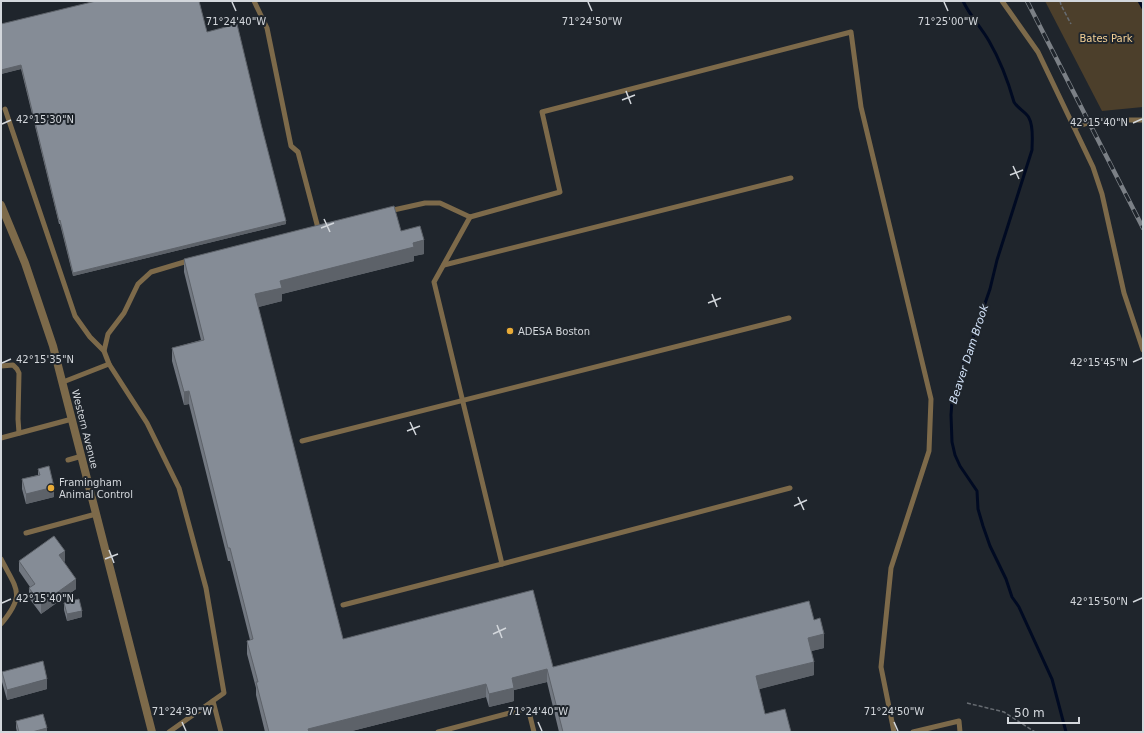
<svg xmlns="http://www.w3.org/2000/svg" width="1144" height="733" font-family="'DejaVu Sans',sans-serif">
<rect width="100%" height="100%" fill="#1f252c"/>
<path fill="#4c3f2b" d="M1045,1H1143V107L1102,111Z"/>
<g fill="none" stroke-linecap="round" stroke-linejoin="round">
<g stroke="#000a22" stroke-width="3">
<path d="M963,1C970,16 981,27 989,41C1000,60 1008,81 1014,102C1018,109 1026,112 1029,118C1034,127 1032,141 1032,150L997,260L990,289L971,344L966,355L952,401L951,415L952,442L955,455L960,466L977,491L978,509L983,526L990,546L1006,579L1012,597L1019,607L1052,679L1066,732"/>
<path d="M1139,1L1143,8"/>
</g>
<g stroke="#676c72" stroke-width="1.5" stroke-dasharray="4 2" stroke-linecap="butt">
<path d="M1060,1L1061,5L1071,24"/>
<path d="M967,703L1004,712L1035,732"/>
</g>
<g stroke="#7d6a4a" stroke-width="5">
<path d="M254,1L267,28L291,146L298,152L318,228"/>
<path d="M1002,1L1038,52L1093,167L1102,194L1124,293L1143,350"/>
<path d="M5,109L75,316L90,337L104,351"/>
<path d="M1074,127L1098,120H1143"/>
<path d="M389,211L425,203H440L470,217L560,192L542,112L851,32L861,107L931,399L929,451L891,568L881,667L894,732"/>
<path d="M470,217L434,282L502,564L790,488"/>
<path d="M444,265L791,178"/>
<path d="M109,364L147,423L179,488L206,588L224,693L169,732"/>
<path d="M1,366L13,365L17,369L19,373L18,419L19,433"/>
<path d="M63,382L109,364L104,351L108,334L124,313L138,284L151,272L191,260"/>
<path d="M1,438L72,419"/>
<path d="M302,441L789,318"/>
<path d="M68,460L82,456"/>
<path d="M75,484L88,481"/>
<path d="M26,533L96,514"/>
<path d="M1,559C17,590 26,594 1,624"/>
<path d="M343,605L502,564"/>
<path d="M213,701L221,732"/>
<path d="M438,732L528,708L534,732"/>
<path d="M913,732L959,721L960,732"/>
</g>
<path stroke="#7d6a4a" stroke-width="8" d="M1,205L25,263L53,346L152,732"/>
<defs>
<path id="rail" d="M1027,1L1143,228"/>
</defs>
<use href="#rail" stroke="#7b8086" stroke-width="4.5"/>
<use href="#rail" stroke="#1f252c" stroke-width="3" stroke-dasharray="9" stroke-linecap="butt"/>
</g>
<g fill="#727881">
<path d="M1,24L207,32L262,128L286,224L73,276L60,224H59L21,69L1,74Z"/>
<path d="M401,231L424,254L414,256V261L282,294V301L258,307L343,639L553,667L814,620L824,648L811,651L814,675L759,689L765,714L791,732H559L547,682L514,690V701L489,707L486,697L348,732H265L256,695V688L247,654V641L250,640L230,561H228L189,404L184,405L172,361V348L201,340L184,272V259Z"/>
<path d="M38,469L54,497L26,504L22,489V479L38,475Z"/>
<path d="M19,561H65L64,562L76,589L41,614L29,598V588L30,587L19,571Z"/>
<path d="M64,603L82,617L67,621L64,610Z"/>
<path d="M2,672L47,689L7,700L2,682Z"/>
<path d="M16,721L47,732H17L16,728Z"/>
</g>
<g fill="#5d6269">
<path d="M21,65V69L1,74V70Z"/>
<path d="M286,221V224L73,276V273Z"/>
<path d="M424,240V254L414,256V261L282,294V301L255,308V294L280,281Z"/>
<path d="M189,391V404L184,405V392Z"/>
<path d="M54,487V497L26,504V494Z"/>
<path d="M65,551V561L59,565V555Z"/>
<path d="M76,579V589L41,614V604Z"/>
<path d="M82,611V617L67,621V614Z"/>
<path d="M824,634V648L808,652V638Z"/>
<path d="M814,662V675L756,690V676Z"/>
<path d="M547,669V682L514,690V701L489,707V694L512,678Z"/>
<path d="M47,679V689L7,700V690Z"/>
<path d="M486,684V697L348,732H308V729Z"/>
<path d="M47,728V732H32Z"/>
</g>
<g fill="#858c96" stroke="#5d6269">
<path d="M96,1H199L207,32L237,24L262,128L286,221L73,273L60,220L59,221L21,65L1,70V24Z"/>
<path d="M394,206L401,231L420,226L424,240L413,243L414,247L280,281L282,288L255,294L343,639L533,590L553,667L809,601L814,620L820,618L824,634L808,638L814,662L756,676L765,714L785,709L791,732H563L547,669L512,678L514,688L489,694L486,684L308,729L309,732H269L256,682H258L247,641L253,639L230,548H228L189,391L184,392L172,348L204,340L184,259Z"/>
<path d="M49,466L54,487L26,494L22,479L40,475L38,469Z"/>
<path d="M54,536L65,551L59,555L76,579L41,604L29,588L35,584L19,561Z"/>
<path d="M79,599L82,611L67,614L64,603Z"/>
<path d="M43,661L47,679L7,690L2,672Z"/>
<path d="M43,714L47,728L32,732H19L16,721Z"/>
</g>
<path fill="none" stroke="#d3d7dc" stroke-width="1.5" d="M232,2L236,11M588,2L592,11M944,2L948,11M626,91L631,104M622,100L635,95M1133,123L1142,119M2,124L11,120M1013,166L1019,179M1010,175L1023,170M324,219L330,232M321,228L334,223M712,294L717,307M708,303L721,298M1133,362L1142,358M2,363L11,359M410,422L416,435M407,431L420,426M798,497L804,510M794,506L807,500M109,550L114,563M105,559L118,554M1133,602L1142,598M2,603L11,599M497,625L502,638M493,634L506,628M182,722L186,731M538,722L542,731M894,722L898,731"/>
<g fill="#e8ab37" stroke="#1f252c" stroke-width="1.5">
<circle cx="510" cy="331" r="4"/>
<circle cx="51" cy="488" r="4"/>
</g>
<g text-anchor="middle" dominant-baseline="central" stroke-width="4" stroke-linejoin="round" paint-order="stroke">
<g font-size="10" fill="#f4d095" stroke="#1f252c">
<text x="1106" y="38">Bates Park</text>
</g>
<g font-size="10" fill="#d3d7dc" stroke="#1f252c" text-anchor="start">
<text x="518" y="331">ADESA Boston</text>
<text x="59" y="482">Framingham<tspan x="59" dy="12">Animal Control</tspan></text>
</g>
<g font-size="10" fill="#d3d7dc" stroke="#1f252c">
<text transform="translate(85 429) rotate(76)">Western Avenue</text>
</g>
<g font-size="11" font-style="italic" fill="#d3e3f9" stroke="#1f252c">
<text transform="translate(969 354) rotate(-72)">Beaver Dam Brook</text>
</g>
</g>
<g font-size="10" text-anchor="middle" fill="#d3d7dc" stroke="#1f252c" stroke-width="4" stroke-linejoin="round" paint-order="stroke">
<text x="236" y="25">71°24'40"W</text>
<text x="592" y="25">71°24'50"W</text>
<text x="948" y="25">71°25'00"W</text>
<text x="45" y="123">42°15'30"N</text>
<text x="1099" y="126">42°15'40"N</text>
<text x="45" y="363">42°15'35"N</text>
<text x="1099" y="366">42°15'45"N</text>
<text x="45" y="602">42°15'40"N</text>
<text x="1099" y="605">42°15'50"N</text>
<text x="182" y="715">71°24'30"W</text>
<text x="538" y="715">71°24'40"W</text>
<text x="894" y="715">71°24'50"W</text>
</g>
<rect width="1144" height="733" fill="none" stroke="#d3d7dc" stroke-width="4"/>
<path d="M1008 717v6h71v-6" fill="none" stroke="#d3d7dc" stroke-width="2"/>
<text x="1014" y="717" font-size="12" fill="#d3d7dc" stroke="#1f252c" stroke-width="3" paint-order="stroke">50 m</text>
</svg>
